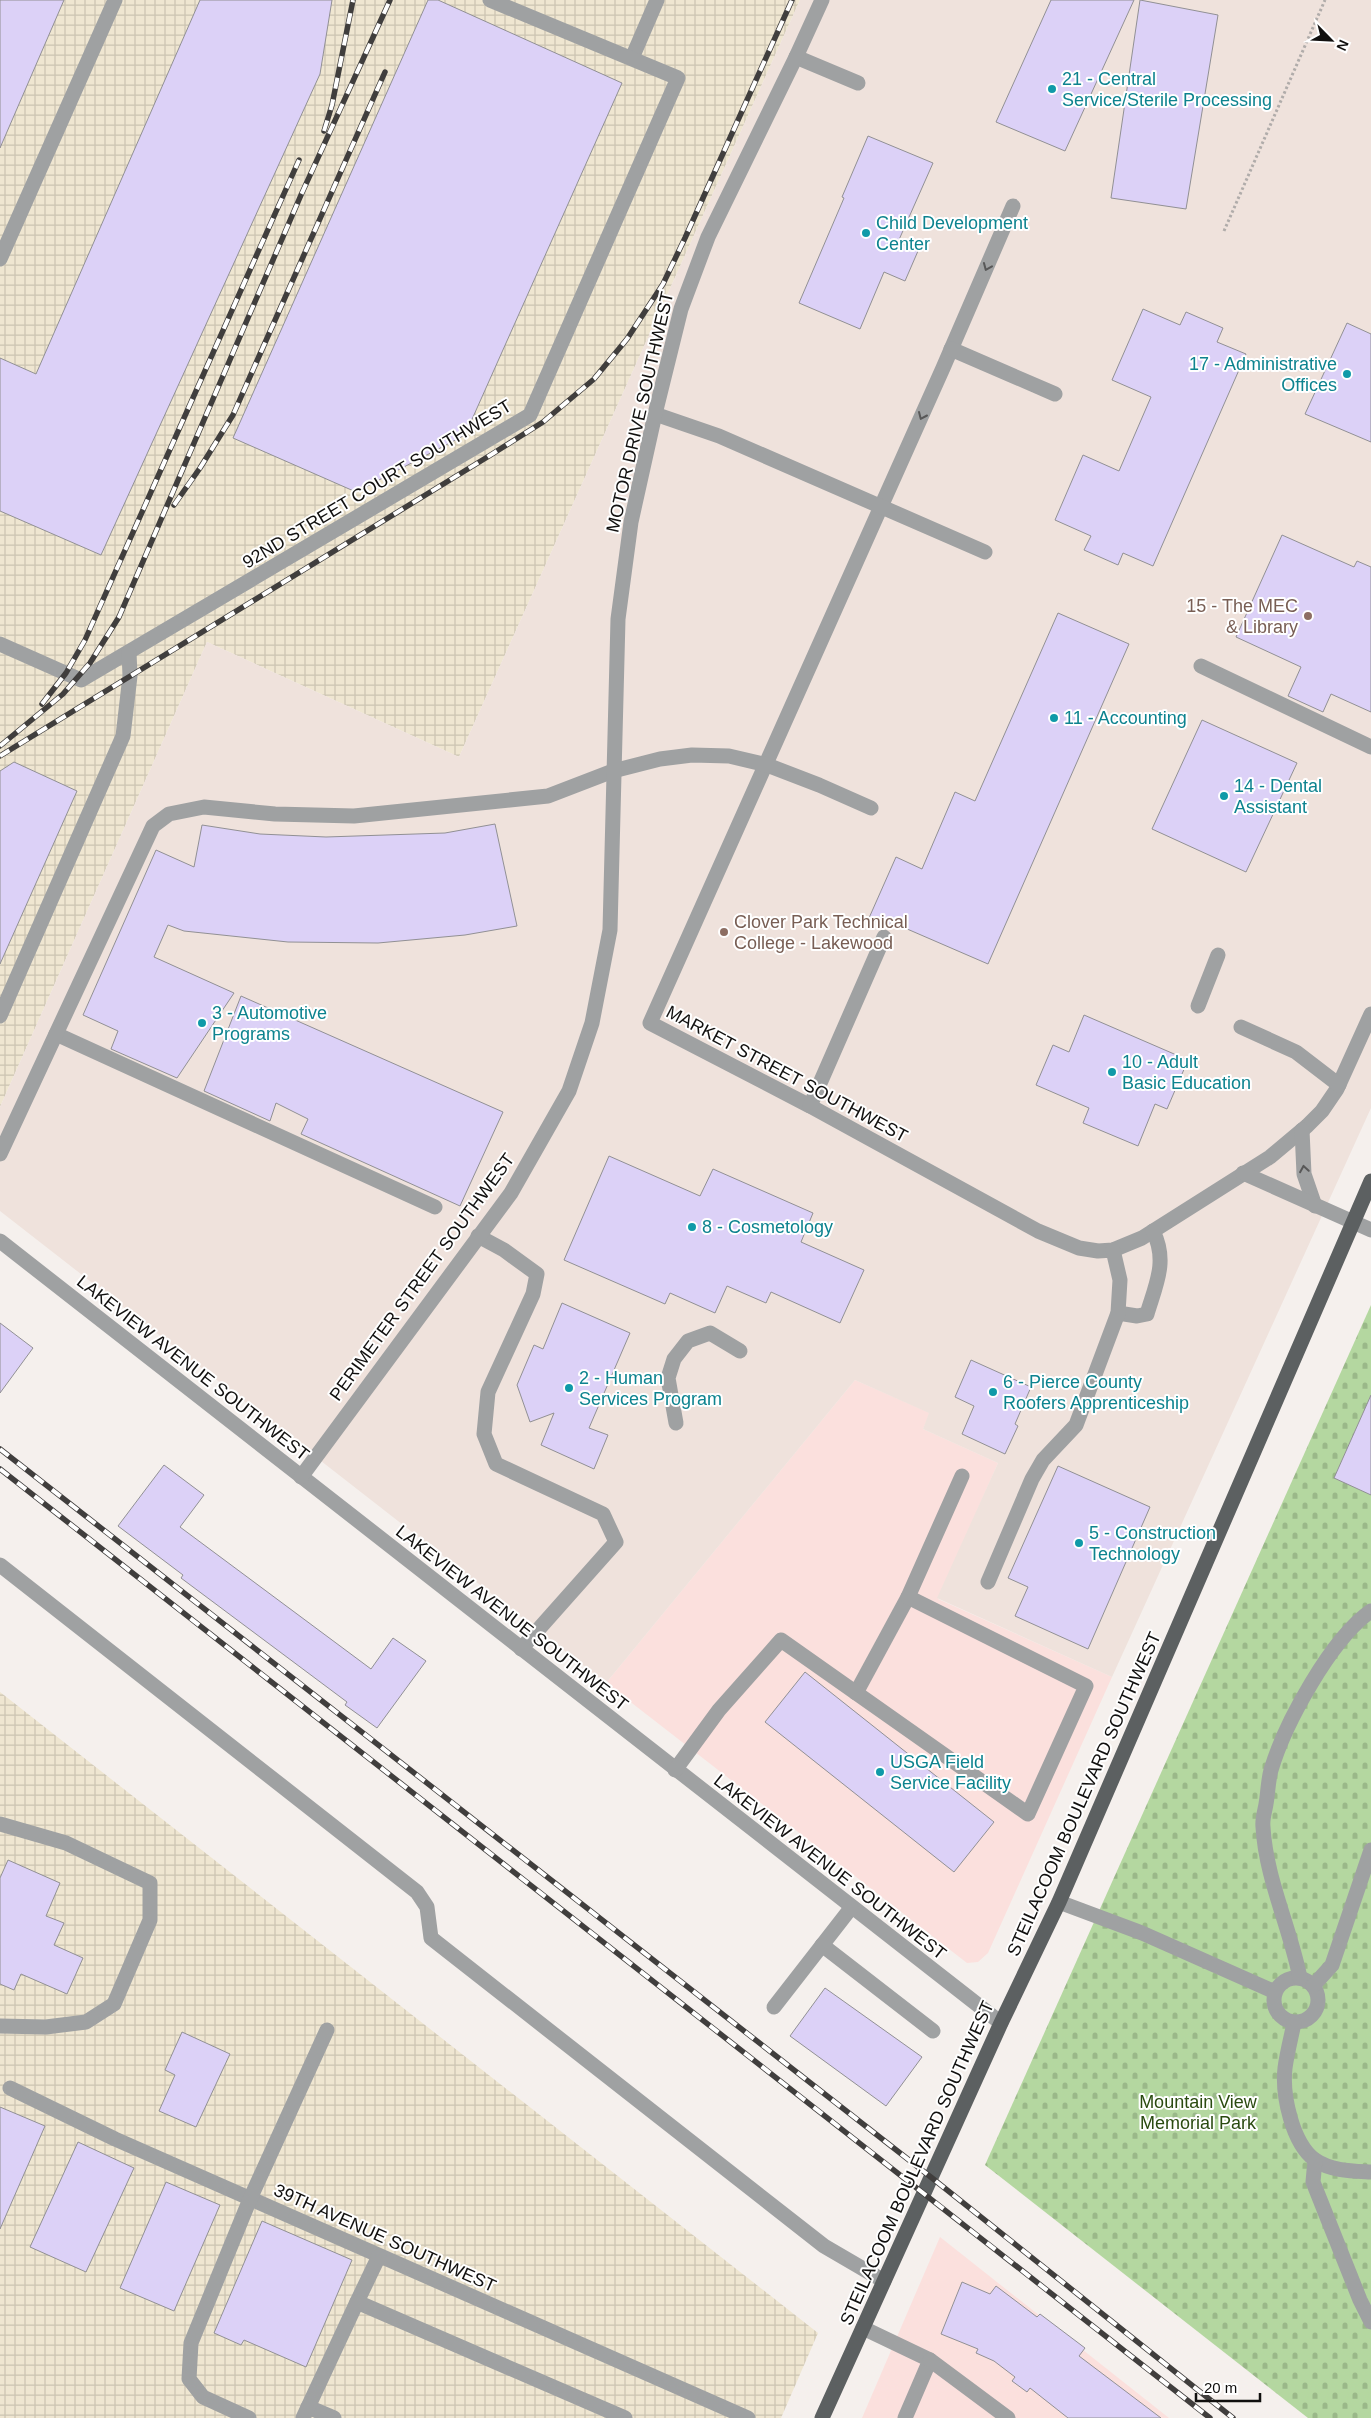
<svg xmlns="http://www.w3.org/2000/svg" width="1371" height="2418" font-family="Arial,sans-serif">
<defs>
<pattern id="industrial-grid" width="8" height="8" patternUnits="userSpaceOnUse" patternTransform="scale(1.25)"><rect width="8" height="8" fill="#efe6d1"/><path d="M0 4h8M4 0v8" fill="none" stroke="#ccc4b2"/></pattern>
<pattern id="cemetery-stones" width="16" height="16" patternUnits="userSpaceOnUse" patternTransform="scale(1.25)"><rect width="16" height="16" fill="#b4d7a0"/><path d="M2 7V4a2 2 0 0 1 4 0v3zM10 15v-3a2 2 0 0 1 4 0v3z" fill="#9ab889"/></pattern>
</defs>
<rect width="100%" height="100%" fill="#f5f0ed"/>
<g fill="#fbe0dd">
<path d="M855,1380L930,1413L923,1429L998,1463L938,1599L1112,1677L988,1953L978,1962L967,1963L606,1683Z"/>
<path d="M940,2237L1169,2418H862Z"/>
</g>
<g fill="url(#industrial-grid)">
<path d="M0,0H800L459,757L207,642L0,1107Z"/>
<path d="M0,1692L818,2333L781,2418H0Z"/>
</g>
<path fill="#efe2dc" d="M800,0H1371V1108L1112,1677L937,1598L998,1463L923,1429L929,1413L855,1380L606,1683L0,1211V1107L207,642L459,757Z"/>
<path fill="url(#cemetery-stones)" d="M1371,1305V2418H1308L985,2165Z"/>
<g fill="#dcd1f7" stroke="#919094">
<path d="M0,0H64L0,148Z"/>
<path d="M200,0H332L320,74L101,555L0,511V358L36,374Z"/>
<path d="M428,0H438L622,83L465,435L356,492L233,438Z"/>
<path d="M1051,0H1134L1065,151L996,122Z"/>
<path d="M1140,0L1218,15L1186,209L1111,198Z"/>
<path d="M868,136L933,163L898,242L918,251L905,281L884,272L860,329L799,303L844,198L842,197Z"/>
<path d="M1143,309L1180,325L1186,312L1223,328L1217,342L1246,354L1153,566L1123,553L1118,565L1084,550L1091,536L1055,520L1083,455L1119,471L1151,397L1112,380Z"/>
<path d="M1347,323L1371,334V442L1305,414Z"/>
<path d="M1282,535L1354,567L1357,561L1371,567V712L1331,694L1323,712L1288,696L1301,667L1236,637Z"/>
<path d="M1058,613L1129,644L988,964L891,922L889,927L869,918L896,857L922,869L955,792L975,801Z"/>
<path d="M1202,720L1297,763L1246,872L1152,829Z"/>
<path d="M14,762L77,791L0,964V771Z"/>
<path d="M495,824L517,926L465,935L378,943L288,942L184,931L168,925L154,957L234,993L177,1078L111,1049L118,1031L83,1015L156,850L194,867L202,825L260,834L326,837L445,833Z"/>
<path d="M241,996L503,1112L460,1206L301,1134L308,1119L276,1103L270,1121L204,1091Z"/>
<path d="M1084,1015L1188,1060L1167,1109L1155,1104L1138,1146L1083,1123L1089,1108L1036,1085L1053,1045L1069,1052Z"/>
<path d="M609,1156L700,1196L713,1169L813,1213L801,1242L864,1270L840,1323L771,1292L766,1303L727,1286L715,1313L670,1293L665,1304L564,1260Z"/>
<path d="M562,1303L630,1333L589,1428L608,1435L594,1469L541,1445L554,1413L530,1422L517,1385L534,1345L543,1349Z"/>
<path d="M0,1323L33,1348L0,1393Z"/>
<path d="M971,1360L1031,1387L1015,1424L1018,1426L1005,1454L962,1434L974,1406L955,1397Z"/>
<path d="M1371,1395V1495L1334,1478Z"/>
<path d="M164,1465L204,1495L180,1527L371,1669L393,1638L426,1661L377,1728L345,1705L347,1702L181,1578L183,1575L118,1526Z"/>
<path d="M1058,1466L1150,1507L1088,1649L1015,1616L1028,1587L1008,1578Z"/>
<path d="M805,1672L994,1822L954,1872L765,1722Z"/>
<path d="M8,1860L60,1883L46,1916L64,1923L54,1945L83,1958L67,1994L21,1974L14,1990L0,1984V1878Z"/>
<path d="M825,1988L922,2057L886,2106L790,2036Z"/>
<path d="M182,2032L230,2054L196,2127L159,2111L175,2075L165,2070Z"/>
<path d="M0,2107L45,2126L0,2229Z"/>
<path d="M78,2142L134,2168L86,2272L30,2247Z"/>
<path d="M166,2182L220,2205L174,2311L120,2288Z"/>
<path d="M262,2221L352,2260L306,2367L244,2340L241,2345L214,2333Z"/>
<path d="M962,2282L990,2294L996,2286L1037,2317L1040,2314L1085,2348L1079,2356L1161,2418H1068L1030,2388L1027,2392L1012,2381L1015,2377L994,2361L976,2353L978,2349L941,2334Z"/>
</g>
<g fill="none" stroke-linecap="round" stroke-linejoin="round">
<path stroke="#b0acaa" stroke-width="3" stroke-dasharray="2.5 2.5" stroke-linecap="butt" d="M1224,231L1325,0"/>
<g stroke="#9fa1a2" stroke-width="15">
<path d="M796,57L858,83"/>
<path d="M632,58L657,0"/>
<path d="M1013,206L943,368L650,1023L810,1106L1038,1231L1079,1248L1098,1251L1113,1250L1142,1238L1270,1157L1307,1126L1322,1111L1337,1089L1371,1014"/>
<path d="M0,259L115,0"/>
<path d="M951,349L1055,394"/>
<path d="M655,414L719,436L985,552"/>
<path d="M0,644L81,680L530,415L678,78L490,0"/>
<path d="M1201,666L1371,747"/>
<path d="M1198,1006L1218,955"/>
<path d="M0,1016L123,736L130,676L129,652"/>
<path d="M1241,1027L1296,1052L1339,1085"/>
<path d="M56,1034L435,1207"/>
<path d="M810,1106L884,937"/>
<path d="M1302,1130L1304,1174L1315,1206"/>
<path d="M0,1154L153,826L169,814L204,807L275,814L354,816L548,796L613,771L660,759L692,755L729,756L767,765L819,785L871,808"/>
<path d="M1243,1173L1371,1230"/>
<path d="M478,1236L504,1250L537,1274L533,1294L488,1392L484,1434L496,1464L603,1514L616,1542L521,1649"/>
<path d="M0,1241L1001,2023"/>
<path d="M1118,1313L1137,1316L1147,1314C1156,1284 1168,1261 1153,1231"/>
<path d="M676,1423L668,1378L674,1359L688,1341L710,1333L740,1351"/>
<path d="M301,1477L511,1193L569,1091L592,1023L610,930L618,619L631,522L655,414L681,309L708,237L796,57L822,0"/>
<path d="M0,1565L417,1892L427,1907L431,1938L824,2246L884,2281"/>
<path d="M988,1582L1032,1479L1043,1460L1076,1425L1118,1313L1120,1280L1113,1250"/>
<path d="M856,1693L908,1597"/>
<path d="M675,1770L719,1710L781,1640L1028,1814L1086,1686L908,1597L962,1476"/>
<path d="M0,1824L66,1843L150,1883V1920L114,2004L86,2022L46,2027L0,2026"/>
<path d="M1059,1902L1142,1933L1275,1992"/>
<path d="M822,1945L933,2031"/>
<circle cx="1296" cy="2000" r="22"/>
<path d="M1300,1978C1290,1927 1266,1879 1263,1827C1262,1819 1265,1811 1266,1804C1268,1793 1268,1781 1271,1770C1285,1723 1331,1639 1371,1611"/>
<path d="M1313,1986L1332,1965L1371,1850"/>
<path d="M774,2007L851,1908"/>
<path d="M1294,2023C1291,2038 1287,2053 1285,2068C1282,2095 1292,2143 1315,2160C1331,2171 1353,2171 1371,2172"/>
<path d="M10,2088L115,2139L748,2418"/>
<path d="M1315,2160L1313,2182L1360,2300L1371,2322"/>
<path d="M357,2302L379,2256"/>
<path d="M863,2328L930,2360L905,2418"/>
<path d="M930,2360L1008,2418"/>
<path d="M308,2407L334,2418"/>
<path d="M249,2418L203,2397L189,2379L191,2343L250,2199L327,2030"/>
<path d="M303,2418L357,2302L625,2418"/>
</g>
<path stroke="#5c6061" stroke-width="15" d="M822,2418L1001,2023L1059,1902L1371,1181"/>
<defs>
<g id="rail">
<path d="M324,131L332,105L353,0"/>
<path d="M174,505L200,468L233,415L385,72"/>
<path d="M42,704L66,673L85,640L299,160"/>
<path d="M0,746L63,694L90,663L119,617L301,195L390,0"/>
<path d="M0,756L489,456L543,422L594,379L627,339L663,284L685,238L792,0"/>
<path d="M0,1449L932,2178L1233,2418"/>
<path d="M0,1469L1210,2418"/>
</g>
</defs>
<use href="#rail" stroke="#403e3d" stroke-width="5.5"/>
<use href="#rail" stroke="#fff" stroke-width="4" stroke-dasharray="11" stroke-linecap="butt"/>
</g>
<defs><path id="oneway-chevron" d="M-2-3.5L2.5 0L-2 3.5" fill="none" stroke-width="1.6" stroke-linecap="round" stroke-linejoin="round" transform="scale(1.25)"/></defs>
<g stroke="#585858">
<use href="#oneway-chevron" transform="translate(987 267) rotate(113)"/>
<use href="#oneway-chevron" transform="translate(922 416) rotate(114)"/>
<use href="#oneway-chevron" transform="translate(1304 1169) rotate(-99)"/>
</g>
<g fill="#0f9aa8" stroke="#fff" stroke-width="2">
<circle cx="1052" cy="89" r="5"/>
<circle cx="866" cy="233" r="5"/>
<circle cx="1347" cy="374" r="5"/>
<circle cx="1054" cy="718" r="5"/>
<circle cx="1224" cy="796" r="5"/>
<circle cx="202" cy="1023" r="5"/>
<circle cx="1112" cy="1072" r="5"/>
<circle cx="692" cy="1227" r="5"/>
<circle cx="569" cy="1388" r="5"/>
<circle cx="993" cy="1392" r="5"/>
<circle cx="1079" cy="1543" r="5"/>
<circle cx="880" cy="1772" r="5"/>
</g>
<g fill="#8d6e63" stroke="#fff" stroke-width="2">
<circle cx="1308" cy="616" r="5"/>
<circle cx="724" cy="932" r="5"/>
</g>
<g text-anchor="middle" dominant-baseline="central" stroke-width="4" stroke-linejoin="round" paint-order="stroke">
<g font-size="18" fill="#0d838f" stroke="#fff" text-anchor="start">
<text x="1062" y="79">21 - Central<tspan x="1062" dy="21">Service/Sterile Processing</tspan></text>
<text x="876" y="223">Child Development<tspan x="876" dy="21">Center</tspan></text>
<text x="1337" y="364" text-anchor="end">17 - Administrative<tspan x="1337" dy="21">Offices</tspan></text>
<text x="1064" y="718">11 - Accounting</text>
<text x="1234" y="786">14 - Dental<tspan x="1234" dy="21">Assistant</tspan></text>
<text x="212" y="1013">3 - Automotive<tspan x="212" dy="21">Programs</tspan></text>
<text x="1122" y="1062">10 - Adult<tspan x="1122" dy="21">Basic Education</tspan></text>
<text x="702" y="1227">8 - Cosmetology</text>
<text x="579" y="1378">2 - Human<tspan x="579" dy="21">Services Program</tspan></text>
<text x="1003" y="1382">6 - Pierce County<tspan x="1003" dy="21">Roofers Apprenticeship</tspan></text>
<text x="1089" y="1533">5 - Construction<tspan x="1089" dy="21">Technology</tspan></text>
<text x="890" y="1762">USGA Field<tspan x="890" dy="21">Service Facility</tspan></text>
</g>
<g font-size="18" fill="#11100f" stroke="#fff">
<text transform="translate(640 412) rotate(-77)">MOTOR DRIVE SOUTHWEST</text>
<text transform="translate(377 484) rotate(-31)">92ND STREET COURT SOUTHWEST</text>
<text transform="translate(787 1074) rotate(28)">MARKET STREET SOUTHWEST</text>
<text transform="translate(422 1277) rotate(-54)">PERIMETER STREET SOUTHWEST</text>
<text transform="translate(193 1368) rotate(38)">LAKEVIEW AVENUE SOUTHWEST</text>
<text transform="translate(512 1618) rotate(38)">LAKEVIEW AVENUE SOUTHWEST</text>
<text transform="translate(1084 1794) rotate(-66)">STEILACOOM BOULEVARD SOUTHWEST</text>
<text transform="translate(830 1867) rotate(38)">LAKEVIEW AVENUE SOUTHWEST</text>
<text transform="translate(917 2163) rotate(-66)">STEILACOOM BOULEVARD SOUTHWEST</text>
<text transform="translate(385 2238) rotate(24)">39TH AVENUE SOUTHWEST</text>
</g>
<g font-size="18" fill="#785e54" stroke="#fff" text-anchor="end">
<text x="1298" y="606">15 - The MEC<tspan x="1298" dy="21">&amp; Library</tspan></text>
<text x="734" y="922" text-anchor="start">Clover Park Technical<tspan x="734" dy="21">College - Lakewood</tspan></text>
</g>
<g font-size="18" fill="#2a4b10" stroke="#fff">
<text x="1198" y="2102">Mountain View<tspan x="1198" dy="21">Memorial Park</tspan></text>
</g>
</g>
<g transform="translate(1331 40) rotate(114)" stroke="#ffffff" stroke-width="4" paint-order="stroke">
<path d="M0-4L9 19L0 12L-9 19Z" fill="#11100f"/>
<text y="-8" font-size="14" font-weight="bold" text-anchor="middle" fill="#11100f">N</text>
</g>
<path d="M1196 2393v8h64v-8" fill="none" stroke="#11100f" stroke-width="2.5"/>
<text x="1204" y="2393" font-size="15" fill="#11100f" stroke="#ffffff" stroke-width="4" paint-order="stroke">20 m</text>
</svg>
